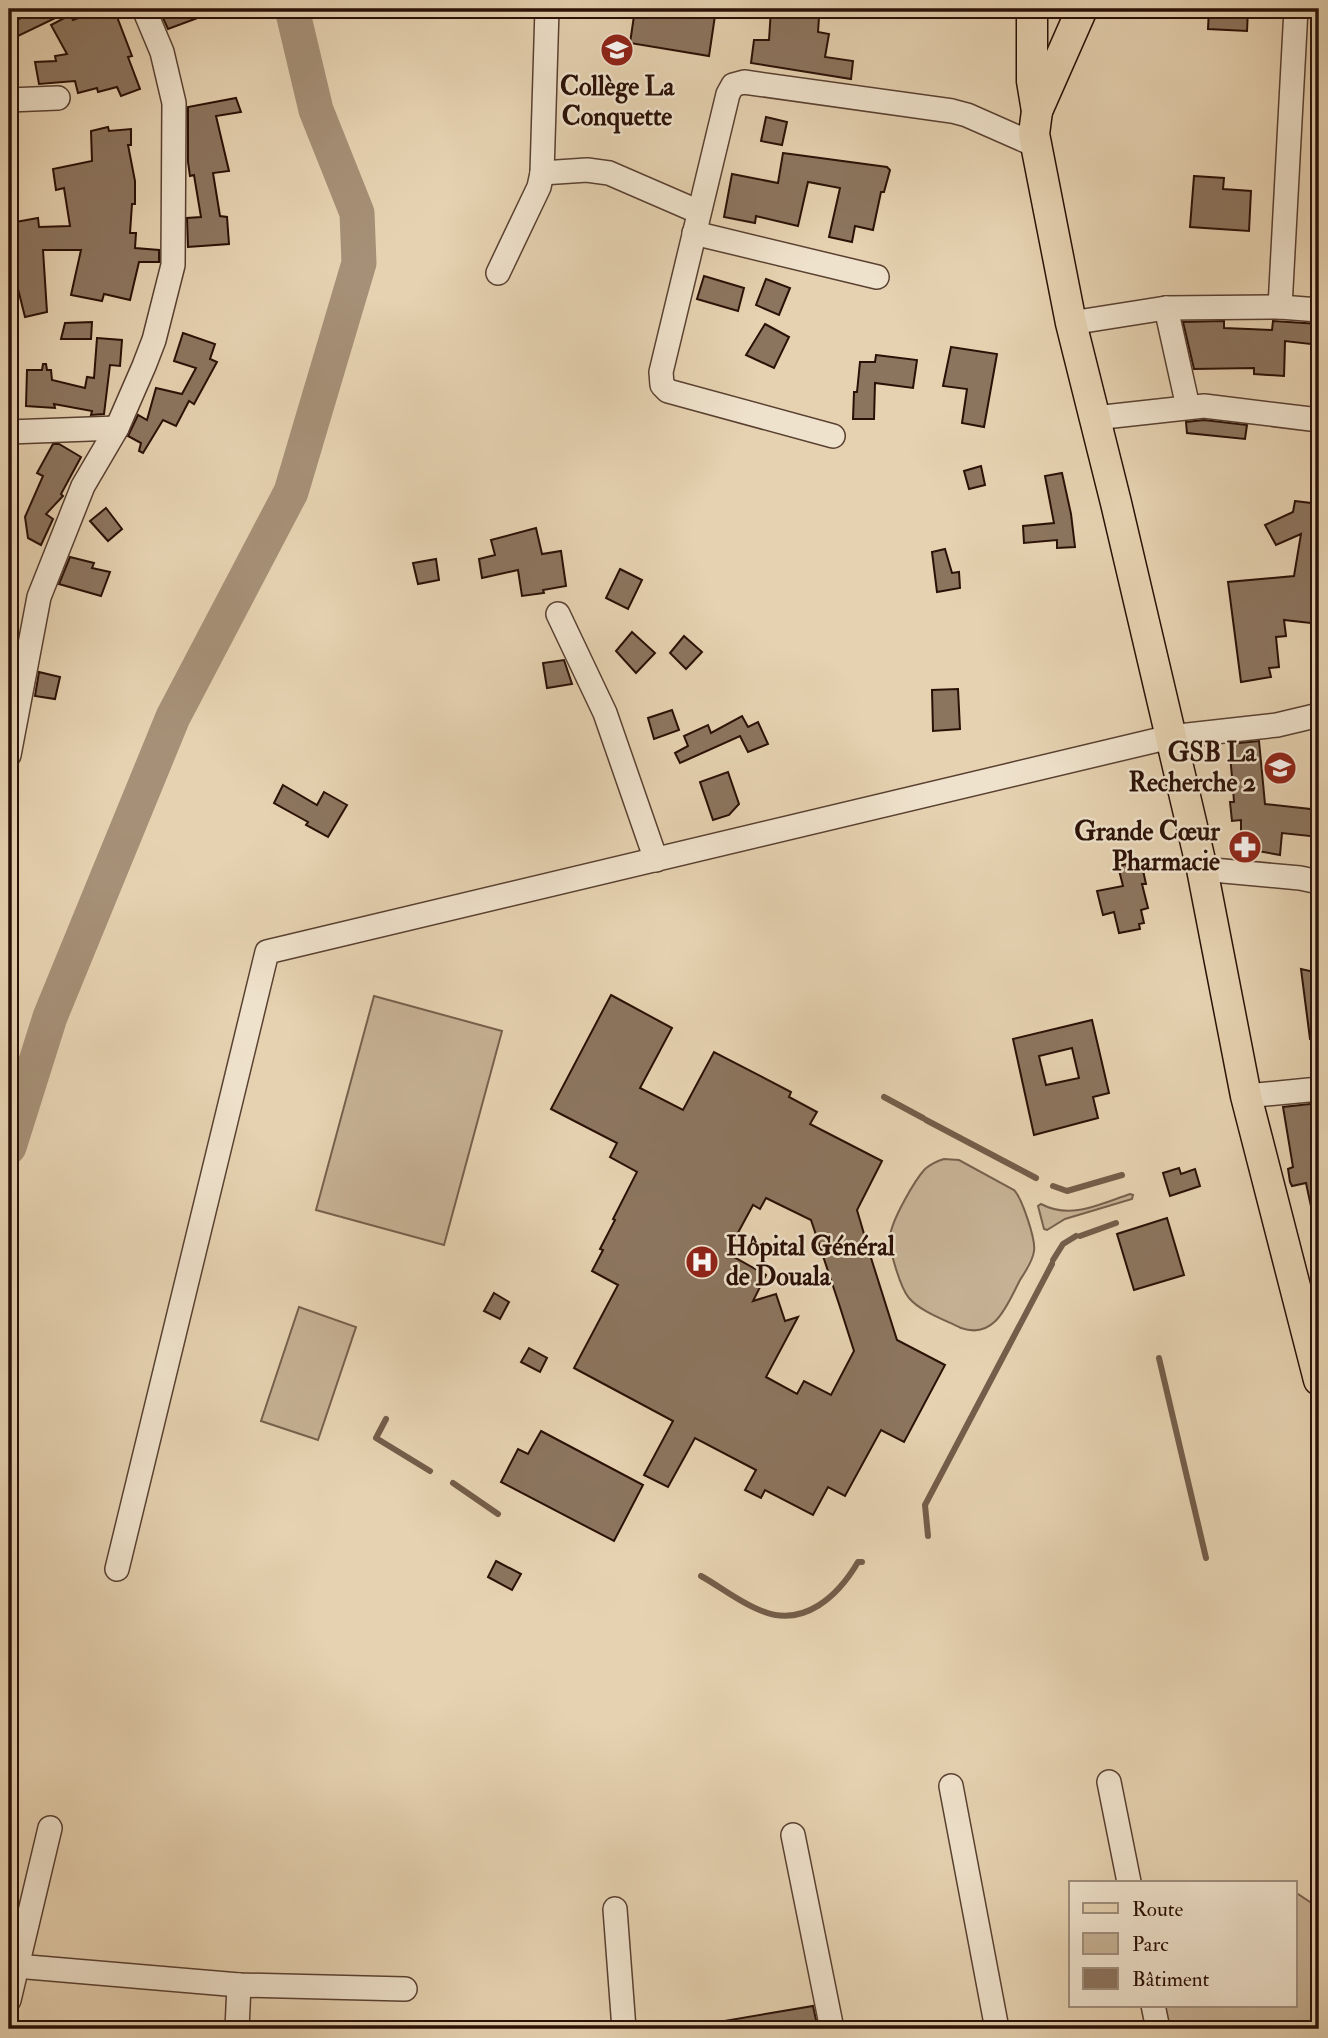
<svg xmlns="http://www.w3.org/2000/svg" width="1328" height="2038" font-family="'IM FELL Double Pica',serif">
<rect width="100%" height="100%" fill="#e6d2b1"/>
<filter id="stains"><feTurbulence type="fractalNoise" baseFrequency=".00286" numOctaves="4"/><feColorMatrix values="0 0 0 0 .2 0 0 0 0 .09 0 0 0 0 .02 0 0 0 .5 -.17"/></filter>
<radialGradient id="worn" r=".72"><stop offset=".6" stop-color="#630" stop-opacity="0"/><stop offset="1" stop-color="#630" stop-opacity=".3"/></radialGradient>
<g fill="#c6b194" stroke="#78604d" stroke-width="2">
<path d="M374,996L502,1031L444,1245L316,1210Z"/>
<path d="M944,1159L959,1160L1014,1190C1022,1198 1036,1240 1034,1251C1033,1261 1025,1272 1020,1280C1007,1305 995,1340 961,1328C945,1320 921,1312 909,1298C901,1289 888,1248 890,1236C892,1220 914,1181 925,1169C931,1164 937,1161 944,1159Z"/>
<path d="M1130,1194L1133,1195L1132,1199L1065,1219L1047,1230L1044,1229L1038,1206L1041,1204C1071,1220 1100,1204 1130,1194Z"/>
<path d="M299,1307L356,1327L318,1440L261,1421Z"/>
<path d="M1295,1892L1319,1908V2029H1169L1165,2005H1295Z"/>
</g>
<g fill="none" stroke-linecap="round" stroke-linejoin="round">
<g stroke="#745d4a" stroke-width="6">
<path d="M884,1097L923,1118"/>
<path d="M926,1120L1036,1178"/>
<path d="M1053,1186L1067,1191L1122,1175"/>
<path d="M1080,1236L1116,1223"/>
<path d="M1053,1260L1063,1244L1076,1236"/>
<path d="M1159,1358L1206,1558"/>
<path d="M386,1419L376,1438L430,1471"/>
<path d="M453,1483L498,1514"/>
<path d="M928,1536L925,1505L1052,1264"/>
<path d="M701,1576C721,1587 740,1603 762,1611C804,1628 838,1596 858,1562H862"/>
</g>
<path stroke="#a69077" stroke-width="35" d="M9,1147L50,1017L173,717L291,492L359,263L357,213L316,110L292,9"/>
</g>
<g fill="#8c755f" stroke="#2a1006" stroke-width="2" fill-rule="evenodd">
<path d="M40,9H74L16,37L10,23Z"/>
<path d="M103,9H114L132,56L128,57L140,89L121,96L117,87L98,92L97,88L78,93L75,81L39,84L35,62L56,61L55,56L67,54L51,25L70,15L73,20Z"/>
<path d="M159,9H219V10L168,29Z"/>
<path d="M635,9H716L709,56L630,43Z"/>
<path d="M771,9H817L819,17L818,32L829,34L825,57L853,61L851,79L751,63L754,40H769Z"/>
<path d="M1209,9H1248L1247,31L1208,29Z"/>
<path d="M236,98L241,112L216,116L229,171L213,173L220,216L227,217L229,244L188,247L187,218L201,217L194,175L190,176L188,162V107Z"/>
<path d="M766,117L787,122L782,145L761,141Z"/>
<path d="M108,127L109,131L131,129V145H128L135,181V204H132L130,233H136L135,248L159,250V262H139L130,300L104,294L102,301L71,295L81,250H43L47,312L25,317L17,285L13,286L12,257H18L10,223L38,218L39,227L70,226L64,188L56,190L53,169L92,161L91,131Z"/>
<path d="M783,153L887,167L890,170L884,192H881L873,230L855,226L852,242L829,237L840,188L808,182L798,226L756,216L755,223L724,217L732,174L778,183Z"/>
<path d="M1194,176L1224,178L1223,189L1251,191L1249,231L1190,227Z"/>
<path d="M704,276L744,288L738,311L697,299Z"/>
<path d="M766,279L790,288L779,315L756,305Z"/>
<path d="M1224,321V328L1272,330L1273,321L1319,324V345L1285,341L1284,376L1254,374V368L1194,369L1183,322Z"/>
<path d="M92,322L91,339H61L65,323Z"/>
<path d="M765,324L789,337L774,368L746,355Z"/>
<path d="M183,333L215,344L210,359L217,362L194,404L189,401L176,426L163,420L143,453L139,451L141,443L128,436L138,415L147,420L156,388L182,394L196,368L174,361Z"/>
<path d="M97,338L122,340L120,366L110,365L104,414L91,415L92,411L54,404L55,408L26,406L27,370H42L43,364H46L47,370H51L52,380L85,388L87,377L94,378Z"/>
<path d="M951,347L997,354L984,427L962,423L967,389L943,386Z"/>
<path d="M876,355L917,360L913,388L875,383L874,419H853L854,392H857L860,362H875Z"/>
<path d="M1204,420L1247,425L1245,439L1187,433L1186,422Z"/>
<path d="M53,444H59L81,457L61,494L63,496L46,514L53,519L41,545L28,538L25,517L43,476L37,473Z"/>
<path d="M981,466L985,485L969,489L964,471Z"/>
<path d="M1062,473L1071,514L1075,547L1057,548V540L1024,543L1023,526L1054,523L1045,476Z"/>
<path d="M1295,501L1319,504V624L1284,620L1286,636L1276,637L1279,667L1269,668L1271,677L1241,682L1228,582L1294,576L1301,534L1276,545L1265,525L1293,512Z"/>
<path d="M106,508L122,529L108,541L90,521Z"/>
<path d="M536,528L542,554L561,551L566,586L543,590L544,593L522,596L518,570L482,578L479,559L495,555L491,540Z"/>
<path d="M945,549L952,573L959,572L960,588L937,592L932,552Z"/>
<path d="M70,557L94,563L92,568L110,572L101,596L59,584Z"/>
<path d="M436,559L439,580L418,584L413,563Z"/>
<path d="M620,569L642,580L628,609L606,598Z"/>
<path d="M632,632L655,653L636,673L616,651Z"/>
<path d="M684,636L702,652L686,669L670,653Z"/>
<path d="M564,660L572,684L547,688L543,663Z"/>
<path d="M39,672L60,677L55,699L35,696Z"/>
<path d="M958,689L960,729L933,731L932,690Z"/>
<path d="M672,710L679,730L654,739L648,718Z"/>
<path d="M742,716L748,727L758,722L768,744L748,752L740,736L680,763L675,753L688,746L684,736L708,725L711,733Z"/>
<path d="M1259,741L1265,804L1319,810V837L1282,833L1280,855L1241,848V820L1232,821L1230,802H1234L1233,788L1229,744Z"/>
<path d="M728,772L739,804L729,815L713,820L700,782Z"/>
<path d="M283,785L317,805L324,792L347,805L328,837L306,825L308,822L274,803Z"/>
<path d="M1141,861L1146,884H1142L1148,908L1141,910L1144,923L1139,924L1140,929L1119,933L1114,912L1103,915L1097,891L1123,886L1118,866Z"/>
<path d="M1301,969L1319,973V1039H1310Z"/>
<path d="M611,995L672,1028L640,1088L683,1110L714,1052L791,1092L789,1097L817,1112L810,1124L882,1161L857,1210L872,1261L897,1340L945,1365L904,1442L881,1430L845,1496L828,1487L813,1515L765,1490L761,1498L745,1490L756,1470L695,1438L668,1487L644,1475L673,1421L574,1368L618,1285L592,1271L603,1250L600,1249L615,1220L613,1219L637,1172L610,1157L617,1143L551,1109ZM766,1198L811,1220L839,1304L854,1351L831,1395L804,1381L797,1394L766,1377L798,1317L785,1321L776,1294L753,1301L766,1275L727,1253L753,1205L760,1209Z"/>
<path d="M1092,1020L1109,1093L1093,1097L1098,1118L1034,1135L1013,1039ZM1072,1048L1079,1078L1046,1085L1039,1056Z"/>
<path d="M1319,1103V1133L1314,1134L1319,1163V1210L1312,1211L1306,1183L1292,1186L1290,1182L1288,1169L1293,1167L1283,1107Z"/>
<path d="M1179,1168L1181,1174L1195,1169L1200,1186L1170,1196L1163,1173Z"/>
<path d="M1167,1218L1184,1275L1134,1290L1117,1234Z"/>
<path d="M494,1293L509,1302L500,1319L484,1311Z"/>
<path d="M529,1348L547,1358L540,1372L521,1362Z"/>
<path d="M541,1431L643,1485L614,1541L501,1482L518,1449L528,1454Z"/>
<path d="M496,1561L521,1574L512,1590L488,1577Z"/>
<path d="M813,2006L818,2029H724V2021Z"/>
</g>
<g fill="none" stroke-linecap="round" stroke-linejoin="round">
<defs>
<g id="minor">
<path d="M9,100L58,98"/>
<path d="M542,173L587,170L609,173L699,212"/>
<path d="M694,233L877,277"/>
<path d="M498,273L539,187L542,173L547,9"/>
<path d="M1280,307L1296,9"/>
<path d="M1166,308L1188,407"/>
<path d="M1071,323L1166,308L1280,307L1319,310"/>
<path d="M1095,418L1204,406L1319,420"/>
<path d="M9,432L117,428"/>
<path d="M833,436L668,391L662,385L661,372L728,94L733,85L744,82L952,111L967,115L1035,145"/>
<path d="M558,614L605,713L656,860"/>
<path d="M9,755L39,597L83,486L117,428L144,366L154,340L173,265L174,103L162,52L144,9"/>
<path d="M1202,869L1300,878L1319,882"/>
<path d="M1246,1096L1319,1089"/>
<path d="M117,1569L267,952L1170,737L1277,725L1319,715"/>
<path d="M1109,1782L1129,1882"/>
<path d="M951,1786L997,2029"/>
<path d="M793,1835L832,2029"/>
<path d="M615,1909L624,2029"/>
<path d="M16,1966L239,1985L405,1989"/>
<path d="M9,2000L50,1828"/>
<path d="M1153,2005L1158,2029"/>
<path d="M237,2029L239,1985"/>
</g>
<g id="major">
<path d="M1032,9V81L1037,111L1034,134L1071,323L1116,503L1202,869L1246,1096L1319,1380"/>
<path d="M1037,111L1082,9"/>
</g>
</defs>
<use href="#minor" stroke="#594031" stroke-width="26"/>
<use href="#major" stroke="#2a1006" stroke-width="33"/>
<use href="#minor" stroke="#efe2cc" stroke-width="23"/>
<use href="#major" stroke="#e6d2b1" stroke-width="30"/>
</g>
<defs>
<symbol id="school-disc" viewBox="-11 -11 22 22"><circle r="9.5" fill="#8f2418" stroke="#efe2cc"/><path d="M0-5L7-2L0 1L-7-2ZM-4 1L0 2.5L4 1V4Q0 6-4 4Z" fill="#fff"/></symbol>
<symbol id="pharmacy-disc" viewBox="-11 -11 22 22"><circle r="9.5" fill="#8f2418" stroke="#efe2cc"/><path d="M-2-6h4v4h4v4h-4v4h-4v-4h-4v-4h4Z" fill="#fff"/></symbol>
<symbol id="hospital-disc" viewBox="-11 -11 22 22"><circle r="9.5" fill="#8f2418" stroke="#efe2cc"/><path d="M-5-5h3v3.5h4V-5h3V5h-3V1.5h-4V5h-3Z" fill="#fff"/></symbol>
</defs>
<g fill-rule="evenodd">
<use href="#school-disc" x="598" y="31" width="38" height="38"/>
<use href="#school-disc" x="1261" y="749" width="38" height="38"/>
<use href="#pharmacy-disc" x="1226" y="828" width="38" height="38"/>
<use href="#hospital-disc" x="683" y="1243" width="38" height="38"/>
</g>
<g text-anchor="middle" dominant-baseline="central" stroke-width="5" stroke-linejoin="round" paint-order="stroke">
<g font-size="26" font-weight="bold" fill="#2a1006" stroke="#efe2cc" text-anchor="end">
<text x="617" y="87" text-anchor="middle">Collège La<tspan x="617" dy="30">Conquette</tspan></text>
<text x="1256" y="753">GSB La<tspan x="1256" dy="30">Recherche 2</tspan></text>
<text x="1220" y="832">Grande Cœur<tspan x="1220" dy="30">Pharmacie</tspan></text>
<text x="726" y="1247" text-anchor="start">Hôpital Général<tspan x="726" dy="30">de Douala</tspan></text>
</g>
</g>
<rect width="1328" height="2038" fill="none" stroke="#e6d2b1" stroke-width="35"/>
<rect x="10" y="10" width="1307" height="2017" fill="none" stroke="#2a1006" stroke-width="3.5"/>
<rect x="18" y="18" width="1293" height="2003" fill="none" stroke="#2a1006" stroke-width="2"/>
<rect x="1069" y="1881" width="228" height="126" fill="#efe2cc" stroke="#a08e7d" stroke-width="2"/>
<rect x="1083" y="1903" width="35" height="10" fill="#e6d2b1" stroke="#a08e7d" stroke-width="2"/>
<text x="1132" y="1916" font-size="21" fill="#2a1006">Route</text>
<rect x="1083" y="1933" width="35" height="21" fill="#c6b194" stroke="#a08e7d" stroke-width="2"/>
<text x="1132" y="1951" font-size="21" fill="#2a1006">Parc</text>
<rect x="1083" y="1968" width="35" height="21" fill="#8c755f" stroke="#a08e7d" stroke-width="2"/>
<text x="1132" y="1986" font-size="21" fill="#2a1006">Bâtiment</text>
<rect width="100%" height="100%" filter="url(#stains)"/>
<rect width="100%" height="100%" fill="url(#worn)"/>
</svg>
